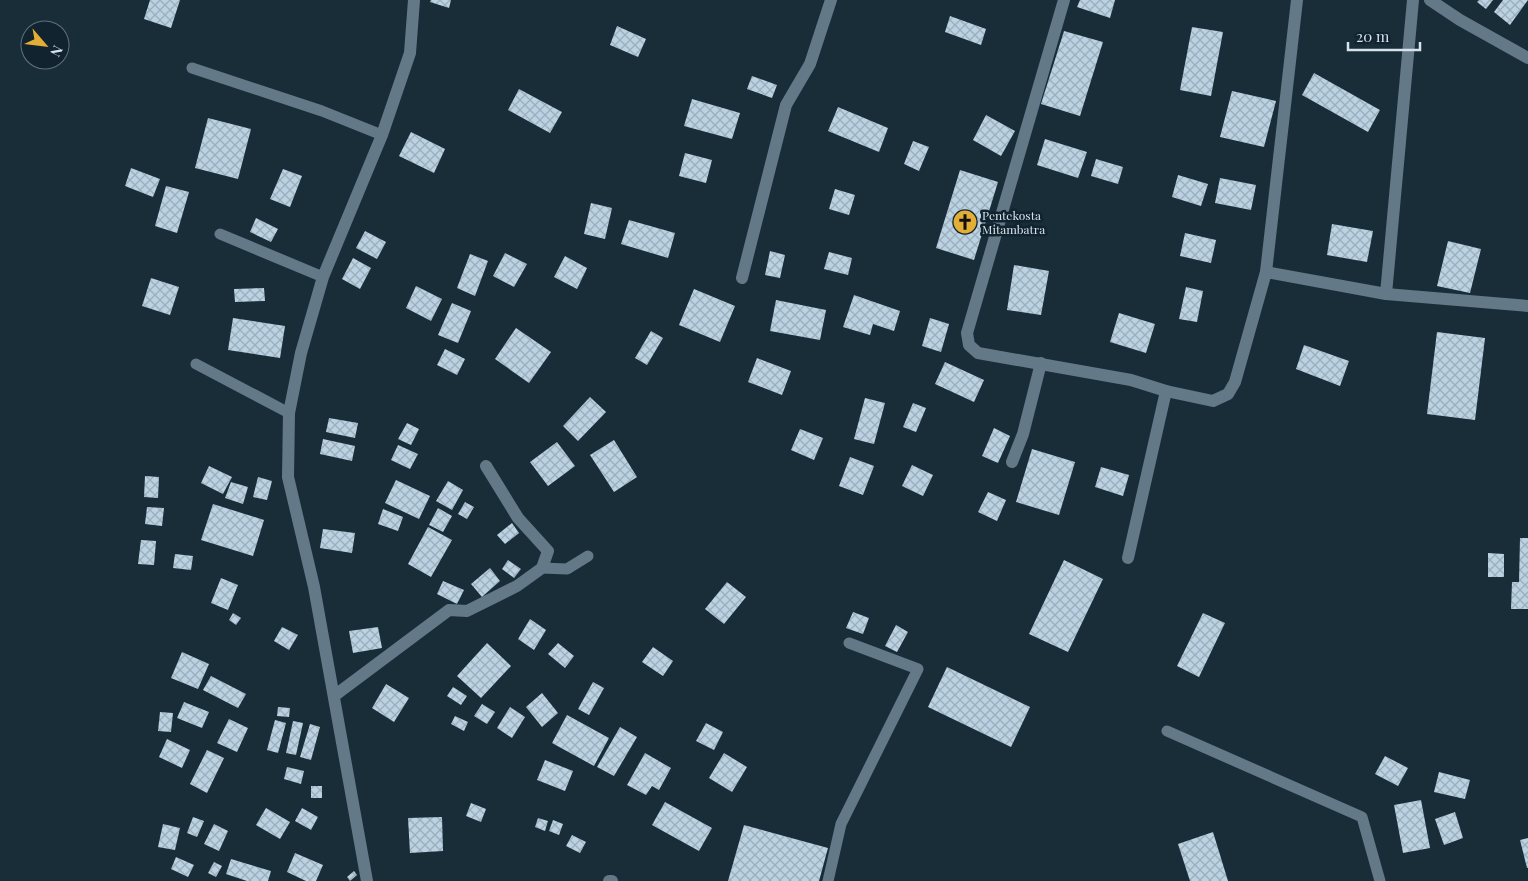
<svg xmlns="http://www.w3.org/2000/svg" width="1528" height="881" font-family="'Playfair Display',serif">
<defs>
<pattern id="building-cross-hatch" width="8" height="8" patternUnits="userSpaceOnUse" patternTransform="scale(1.25)"><rect width="8" height="8" fill="#bad2e2"/><path d="M0 0l8 8M0 8l8-8" fill="none" stroke="#9caebb"/></pattern>
</defs>
<rect width="100%" height="100%" fill="#192d39"/>
<g fill="url(#building-cross-hatch)">
<path d="M150,0H180L171,28L144,19Z"/>
<path d="M431,0H451L449,8L430,2Z"/>
<path d="M1080,0H1115L1110,18L1077,7Z"/>
<path d="M1479,0H1493L1486,9L1477,2Z"/>
<path d="M1503,0H1528L1510,25L1494,12Z"/>
<path d="M950,16L986,29L981,45L945,32Z"/>
<path d="M617,26L646,39L638,57L610,45Z"/>
<path d="M1192,27L1223,32L1211,96L1180,90Z"/>
<path d="M1064,31L1103,42L1080,116L1041,104Z"/>
<path d="M1314,73L1380,110L1368,132L1302,95Z"/>
<path d="M752,76L777,85L772,98L747,89Z"/>
<path d="M519,89L562,112L550,133L508,110Z"/>
<path d="M1232,91L1276,101L1264,147L1220,137Z"/>
<path d="M692,99L740,113L732,139L684,126Z"/>
<path d="M838,107L888,128L879,152L828,131Z"/>
<path d="M986,115L1015,131L1001,156L973,140Z"/>
<path d="M208,118L251,129L238,179L195,168Z"/>
<path d="M411,132L445,149L434,173L399,156Z"/>
<path d="M1045,139L1087,152L1078,178L1037,165Z"/>
<path d="M913,141L929,147L919,171L904,164Z"/>
<path d="M685,153L712,160L706,183L679,176Z"/>
<path d="M1096,159L1123,167L1118,184L1091,176Z"/>
<path d="M131,168L160,179L153,197L125,186Z"/>
<path d="M283,169L302,176L290,207L270,199Z"/>
<path d="M960,170L998,182L974,260L936,248Z"/>
<path d="M1178,175L1208,184L1201,206L1172,197Z"/>
<path d="M1220,178L1256,185L1251,210L1215,203Z"/>
<path d="M166,186L189,192L177,233L155,226Z"/>
<path d="M835,189L855,195L849,215L829,209Z"/>
<path d="M591,203L612,208L605,239L584,234Z"/>
<path d="M256,218L278,229L271,242L250,232Z"/>
<path d="M629,220L675,233L668,258L621,244Z"/>
<path d="M1332,224L1373,231L1367,262L1327,255Z"/>
<path d="M365,231L386,242L377,259L356,248Z"/>
<path d="M1185,233L1216,240L1211,263L1180,256Z"/>
<path d="M1448,241L1481,249L1470,293L1437,286Z"/>
<path d="M770,251L785,255L780,278L765,275Z"/>
<path d="M829,252L852,258L848,275L824,269Z"/>
<path d="M505,253L527,264L514,287L493,276Z"/>
<path d="M470,254L488,261L475,296L457,288Z"/>
<path d="M565,256L587,268L577,289L554,277Z"/>
<path d="M353,258L371,268L360,289L342,279Z"/>
<path d="M1014,265L1049,271L1041,315L1007,310Z"/>
<path d="M151,278L179,287L170,315L142,306Z"/>
<path d="M416,286L442,299L431,321L406,308Z"/>
<path d="M1186,287L1203,291L1197,322L1179,319Z"/>
<path d="M264,288L265,301L235,302L234,289Z"/>
<path d="M694,289L735,306L720,342L679,325Z"/>
<path d="M854,295L900,311L894,331L873,324L870,335L843,327Z"/>
<path d="M776,300L826,310L820,340L770,331Z"/>
<path d="M452,303L471,311L458,343L438,335Z"/>
<path d="M1119,313L1155,324L1146,353L1110,342Z"/>
<path d="M233,318L285,326L280,358L228,350Z"/>
<path d="M930,318L949,324L941,352L922,346Z"/>
<path d="M516,328L551,352L529,383L495,359Z"/>
<path d="M651,331L663,338L647,365L635,358Z"/>
<path d="M1437,332L1485,338L1475,420L1427,414Z"/>
<path d="M1304,345L1349,361L1340,386L1296,369Z"/>
<path d="M445,349L465,359L457,375L437,365Z"/>
<path d="M757,358L791,371L782,395L748,382Z"/>
<path d="M945,362L984,380L974,402L935,384Z"/>
<path d="M590,397L606,412L578,441L563,426Z"/>
<path d="M865,398L885,403L874,444L854,439Z"/>
<path d="M913,403L926,408L916,432L903,427Z"/>
<path d="M329,418L358,423L355,438L326,432Z"/>
<path d="M407,423L419,429L411,445L398,439Z"/>
<path d="M994,428L1010,436L998,463L982,456Z"/>
<path d="M800,429L823,438L814,460L791,450Z"/>
<path d="M323,439L355,446L352,461L320,454Z"/>
<path d="M614,440L637,477L614,492L590,455Z"/>
<path d="M557,442L575,466L548,486L530,462Z"/>
<path d="M398,445L418,454L410,469L391,460Z"/>
<path d="M1032,449L1075,462L1059,515L1016,502Z"/>
<path d="M850,457L874,466L863,495L839,486Z"/>
<path d="M912,465L933,475L923,496L902,486Z"/>
<path d="M209,466L232,477L223,494L201,483Z"/>
<path d="M1101,467L1129,475L1123,496L1095,487Z"/>
<path d="M145,476L159,477L158,498L144,497Z"/>
<path d="M258,477L272,481L267,500L253,497Z"/>
<path d="M396,480L430,496L419,519L385,503Z"/>
<path d="M448,481L463,490L452,510L436,501Z"/>
<path d="M231,482L248,487L243,504L225,498Z"/>
<path d="M988,492L1006,500L997,521L978,512Z"/>
<path d="M465,502L474,507L467,519L458,514Z"/>
<path d="M213,504L264,520L253,556L201,540Z"/>
<path d="M147,507L164,508L162,526L145,524Z"/>
<path d="M438,508L452,516L443,532L429,525Z"/>
<path d="M383,509L403,517L398,531L378,524Z"/>
<path d="M512,523L519,533L505,544L497,535Z"/>
<path d="M428,527L452,540L431,577L408,564Z"/>
<path d="M323,529L355,533L352,553L320,548Z"/>
<path d="M1520,538H1528V609H1511L1512,582H1519Z"/>
<path d="M141,540L156,541L154,565L138,564Z"/>
<path d="M1488,553L1504,554V577H1488Z"/>
<path d="M175,554L193,556L191,570L173,568Z"/>
<path d="M508,560L521,569L514,578L502,569Z"/>
<path d="M1064,560L1103,579L1068,652L1029,634Z"/>
<path d="M490,568L500,581L482,597L471,584Z"/>
<path d="M221,578L238,585L228,610L211,603Z"/>
<path d="M443,581L464,590L457,604L437,594Z"/>
<path d="M727,582L746,597L724,624L705,609Z"/>
<path d="M853,612L869,618L863,634L846,628Z"/>
<path d="M233,613L241,618L236,625L229,620Z"/>
<path d="M1203,613L1225,623L1199,677L1177,666Z"/>
<path d="M530,619L546,630L534,650L518,639Z"/>
<path d="M896,625L908,632L897,652L885,646Z"/>
<path d="M282,627L298,635L289,650L274,641Z"/>
<path d="M378,627L382,648L353,653L349,631Z"/>
<path d="M487,643L511,666L481,698L457,676Z"/>
<path d="M558,643L574,656L565,668L548,654Z"/>
<path d="M653,647L673,661L663,676L642,662Z"/>
<path d="M182,652L209,664L198,689L171,678Z"/>
<path d="M947,667L1030,707L1011,747L928,707Z"/>
<path d="M211,676L246,694L238,708L203,690Z"/>
<path d="M593,682L604,688L589,715L578,709Z"/>
<path d="M386,684L409,698L394,722L372,708Z"/>
<path d="M453,687L467,696L461,705L447,696Z"/>
<path d="M542,693L558,713L542,727L526,707Z"/>
<path d="M184,702L209,712L202,728L177,718Z"/>
<path d="M482,704L495,712L487,724L474,716Z"/>
<path d="M278,707L290,708L289,717L277,716Z"/>
<path d="M510,707L525,717L512,738L497,728Z"/>
<path d="M160,712L173,713L171,732L158,731Z"/>
<path d="M567,715L609,738L594,766L552,743Z"/>
<path d="M455,716L468,722L464,731L451,724Z"/>
<path d="M229,719L248,728L237,752L217,743Z"/>
<path d="M275,720L286,723L278,753L267,750Z"/>
<path d="M293,721L303,723L296,755L286,753Z"/>
<path d="M706,723L723,732L714,750L696,741Z"/>
<path d="M310,724L320,727L311,760L300,757Z"/>
<path d="M620,727L637,737L614,776L597,767Z"/>
<path d="M167,739L190,750L182,768L159,757Z"/>
<path d="M207,750L224,758L207,793L190,784Z"/>
<path d="M645,753L671,768L659,790L652,786L646,795L627,785Z"/>
<path d="M724,753L747,767L732,792L709,778Z"/>
<path d="M1385,756L1408,768L1398,786L1375,774Z"/>
<path d="M545,760L573,771L565,791L537,780Z"/>
<path d="M287,767L304,771L301,784L284,779Z"/>
<path d="M1439,772L1470,780L1465,799L1434,792Z"/>
<rect x="311" y="786" width="11" height="12"/>
<path d="M1421,800L1430,848L1403,853L1394,805Z"/>
<path d="M665,802L712,828L699,851L652,825Z"/>
<path d="M471,803L486,809L481,822L466,816Z"/>
<path d="M266,808L290,822L280,839L256,825Z"/>
<path d="M302,808L318,817L311,830L295,821Z"/>
<path d="M1455,812L1463,838L1444,845L1435,819Z"/>
<path d="M193,817L204,821L197,837L187,833Z"/>
<path d="M442,817L443,851L410,853L408,818Z"/>
<path d="M538,818L548,821L545,831L535,827Z"/>
<path d="M553,820L563,824L559,835L549,831Z"/>
<path d="M163,824L180,828L175,850L158,847Z"/>
<path d="M214,824L228,831L219,851L204,844Z"/>
<path d="M744,825L828,848L819,881H728Z"/>
<path d="M1213,832L1228,881H1190L1178,844Z"/>
<path d="M572,835L586,842L580,853L566,846Z"/>
<path d="M1528,838V868H1527L1520,840Z"/>
<path d="M295,853L323,865L316,881H306L287,872Z"/>
<path d="M176,857L194,865L188,877L171,869Z"/>
<path d="M231,859L271,871L268,881H247L226,874Z"/>
<path d="M214,862L222,866L216,877L208,873Z"/>
<path d="M354,871L357,875L350,881L347,877Z"/>
</g>
<g fill="none" stroke-linecap="round" stroke-linejoin="round">
<g stroke="#647988" stroke-width="11">
<path d="M192,68L322,111L382,135"/>
<path d="M220,234L323,277"/>
<path d="M196,364L289,413"/>
<path d="M542,568L567,569L588,556"/>
<path d="M1167,731L1362,817L1380,881"/>
<path d="M828,881L841,824L918,669L849,643"/>
</g>
<g stroke="#647988" stroke-width="12">
<path d="M1064,0L967,333L969,345L978,353L1131,380L1166,391"/>
<path d="M1430,0L1460,20L1528,58"/>
<path d="M1266,272L1386,294L1528,306"/>
<path d="M742,278L786,105L810,64L831,0"/>
<path d="M1386,294L1413,0"/>
<path d="M1012,462L1023,434L1041,363"/>
<path d="M1128,558L1166,391L1213,401L1228,394L1235,382L1266,272L1297,0"/>
<path d="M334,696L449,610L467,611L517,586L542,568L548,551L518,518L486,466"/>
<path d="M367,881L314,587L288,477L289,413L301,353L323,277L382,135L410,53L414,0"/>
<path d="M609,881H612"/>
</g>
</g>
<defs>
<symbol id="church-disc" viewBox="-11 -11 22 22"><circle r="9.5" fill="#e3ae35" stroke="#10232f"/><path d="M-1.2-6h2.4v3.5h3.3v2.4h-3.3V6h-2.4V-.1h-3.3v-2.4h3.3Z" fill="#111"/></symbol>
</defs>
<g fill-rule="evenodd">
<use href="#church-disc" x="951" y="208" width="28" height="28"/>
</g>
<g text-anchor="middle" dominant-baseline="central" stroke-width="5" stroke-linejoin="round" paint-order="stroke">
<g font-size="12" fill="#d7e3eb" stroke="#10232f" text-anchor="start">
<text x="982" y="215">Pentekosta<tspan x="982" dy="14">Mitambatra</tspan></text>
</g>
</g>
<g transform="translate(45 45) rotate(118)"><circle r="24" fill="#10232f" stroke="#60707a"/>
<path d="M0-4L9 19L0 12L-9 19Z" fill="#e3ae35"/>
<text y="-8" font-size="14" font-weight="bold" text-anchor="middle" fill="#d7e3eb">N</text>
</g>
<path d="M1348 42v8h72v-8" fill="none" stroke="#d7e3eb" stroke-width="2.5"/>
<text x="1356" y="42" font-size="15" fill="#d7e3eb" stroke="#10232f" stroke-width="4" paint-order="stroke">20 m</text>
</svg>
